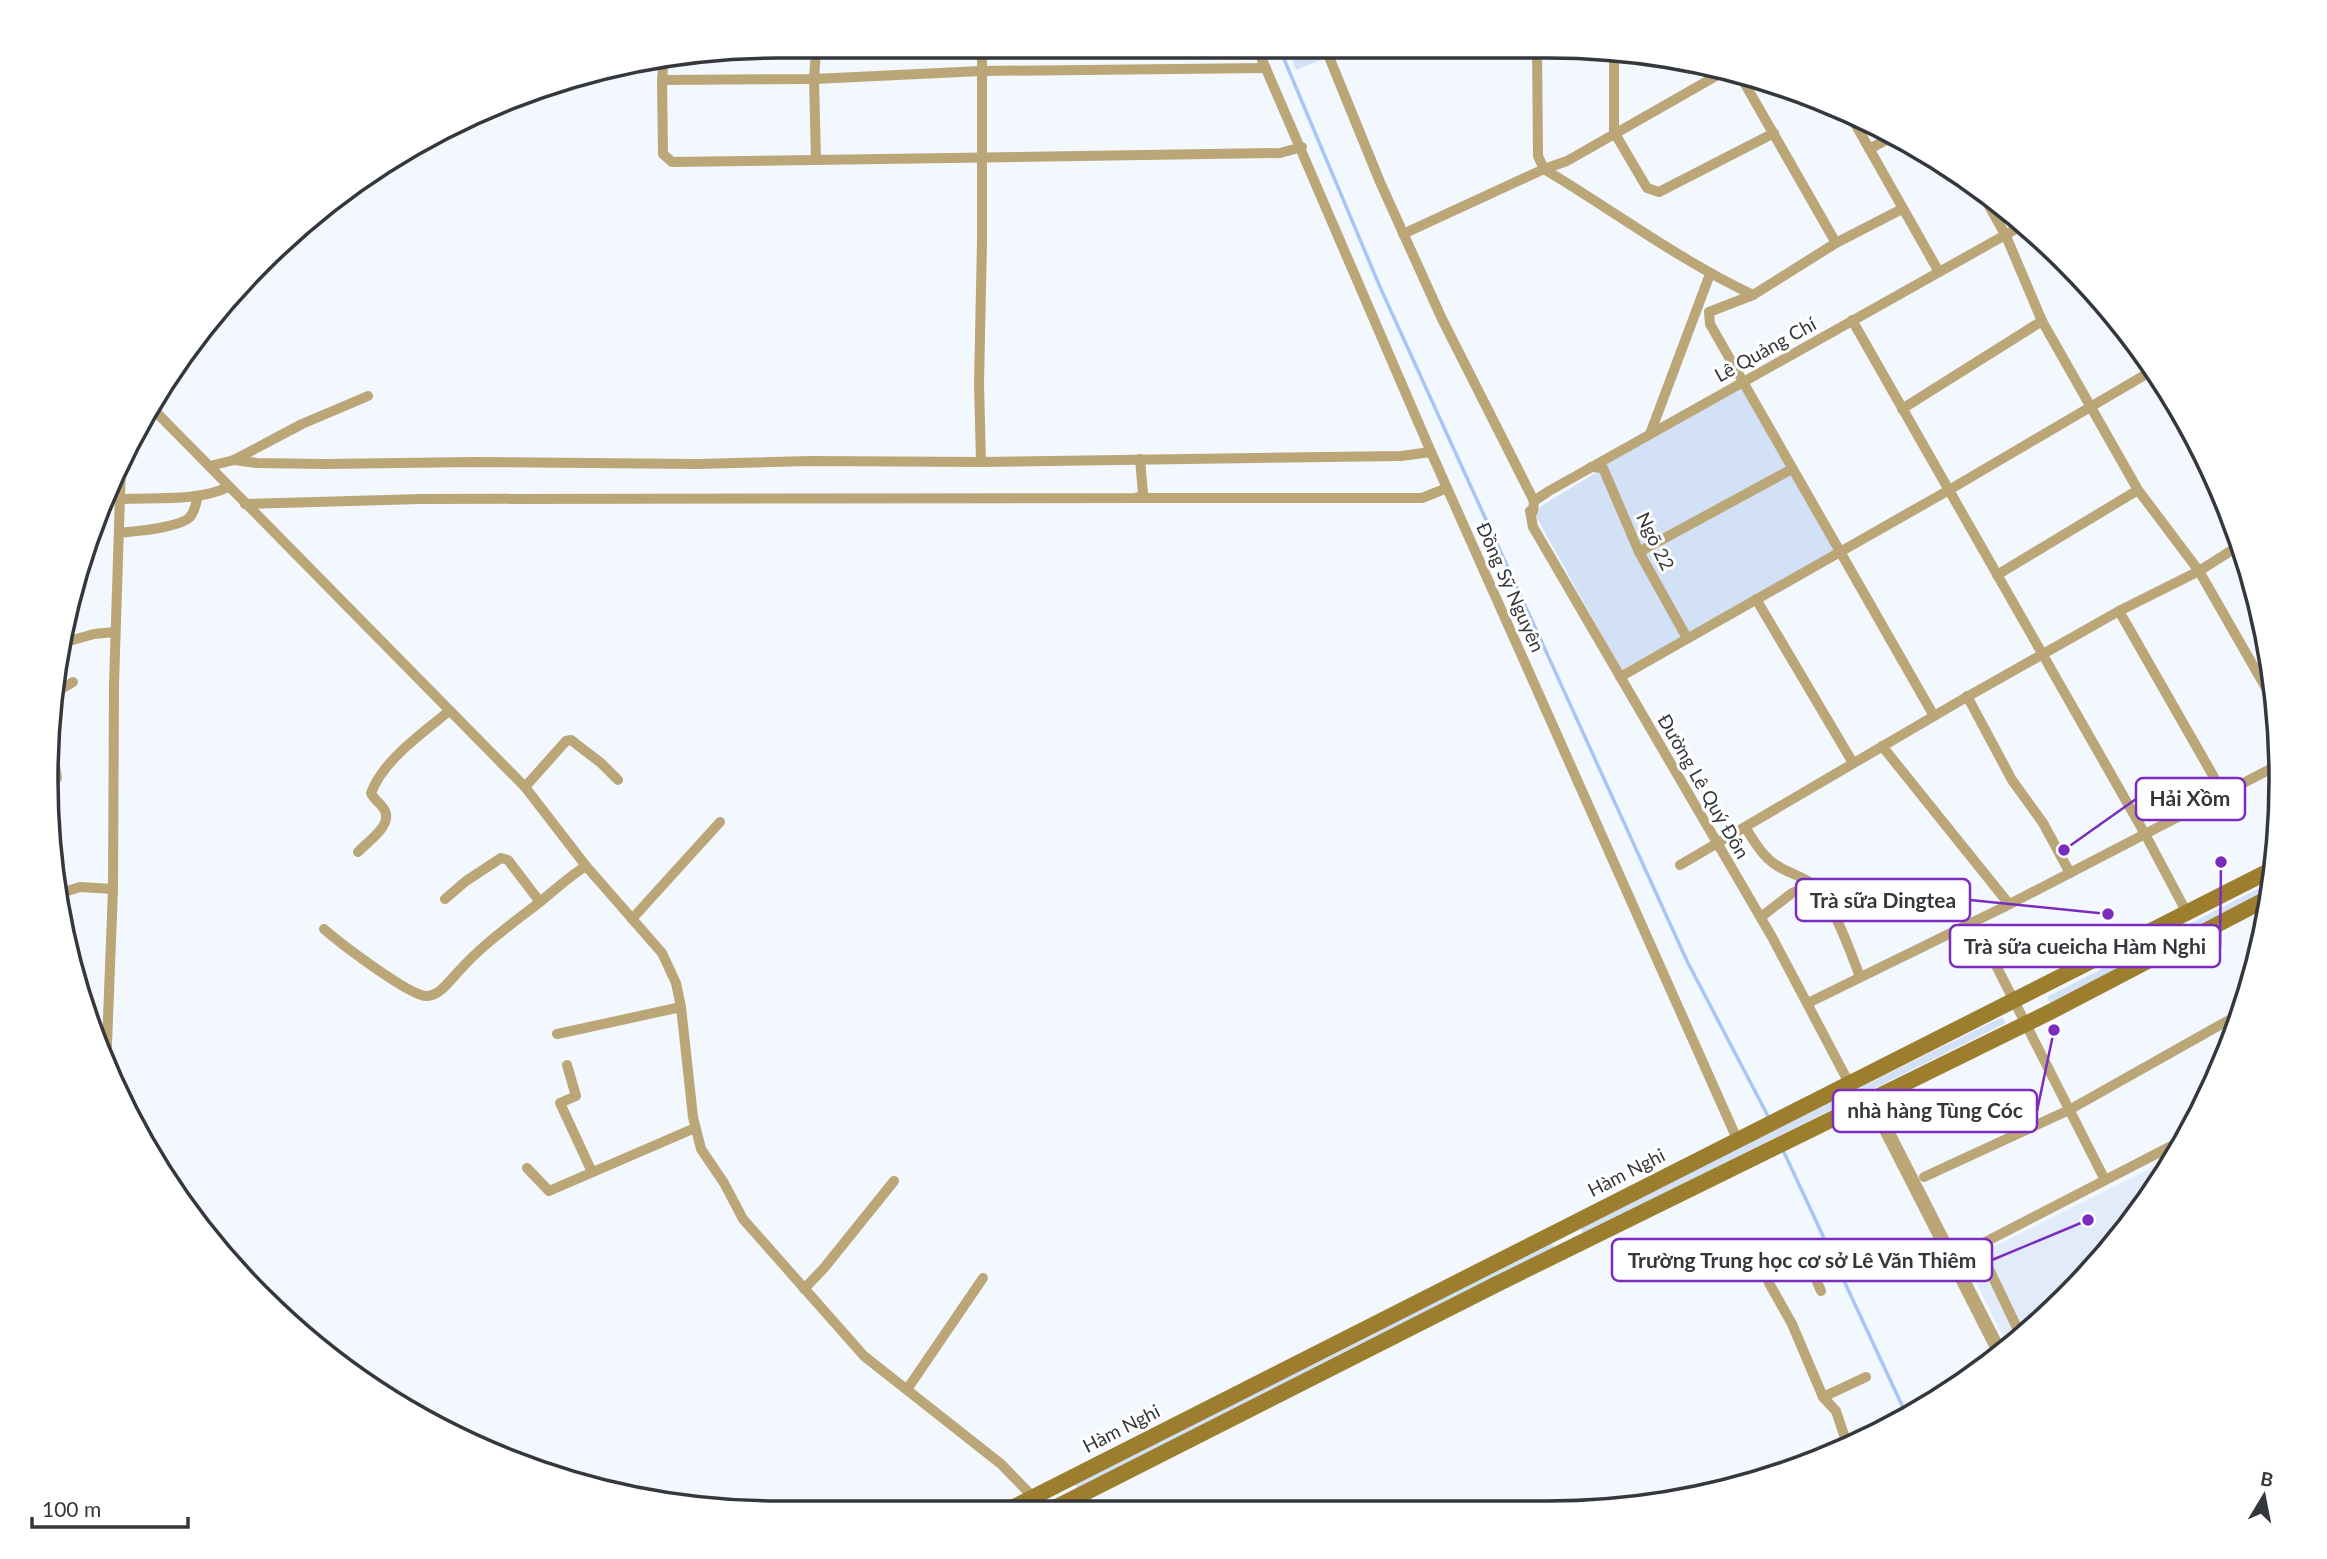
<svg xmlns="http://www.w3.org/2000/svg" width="2327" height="1559" font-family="Lato,sans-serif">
<rect width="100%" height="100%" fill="#f3f7fe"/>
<path fill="#e2ebf9" d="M2175,1156L2158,1187L2067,1298L2008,1346L1972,1274L1979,1254Z"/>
<g fill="#d3e1f6">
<path d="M1287,47H1324L1328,57L1296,70Z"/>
<path d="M1739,383L1836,553L1621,670L1533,511L1597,472L1594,465Z"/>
<path d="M2271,882V890L2051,1004L2047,997Z"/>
<path d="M2002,1017L2006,1023L1583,1233L1580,1227Z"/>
<path d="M1552,1243L1556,1250L1078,1490L1075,1484Z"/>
</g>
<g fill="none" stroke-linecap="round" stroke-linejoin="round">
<g stroke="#a8c6f5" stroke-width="3.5">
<path d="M1279,47L1380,287L1687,961L1769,1118"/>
<path d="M1782,1148L1907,1416"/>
</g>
<g stroke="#baa676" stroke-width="10">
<path d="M1537,46L1538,156L1544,169"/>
<path d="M1325,47L1380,182L1442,319L1534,501"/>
<path d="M1257,48L1431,452L1737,1139"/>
<path d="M816,51L814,79L816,160"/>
<path d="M1614,52V132L1647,188L1659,192L1774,133"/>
<path d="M664,56L662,80L663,154L672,162L1280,153L1302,147"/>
<path d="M1741,77L1836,243"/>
<path d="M662,80L814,79L981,71L1266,68"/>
<path d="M1849,113L1939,272"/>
<path d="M1869,149L1896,135"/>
<path d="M1544,169C1614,211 1679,260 1753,295"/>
<path d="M1979,188L2006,236L2042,321L2138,490L2199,571L2274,702"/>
<path d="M1902,209L1836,243L1753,295L1709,312L1710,324L1934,716"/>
<path d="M1403,234L1544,169L1567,161L1725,71"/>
<path d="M1852,320L2145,834L2187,913"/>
<path d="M153,409L525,787L586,866L662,953L676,983L681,1007L693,1117L701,1149L724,1183L743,1219L864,1356L1001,1464L1033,1497L1043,1513"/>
<path d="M1902,409L2042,321"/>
<path d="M1650,434L1710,274"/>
<path d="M234,460L302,424L368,396"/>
<path d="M981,462L979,384L982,241V50"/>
<path d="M210,466L234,460L257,463L324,464L473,462L697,464L810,461L981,462L1401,456L1431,452"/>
<path d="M1591,467L1603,468L1639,552L1687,638"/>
<path d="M1137,498H1422L1447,488"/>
<path d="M119,499C153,497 198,502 228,487"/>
<path d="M245,504L420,499L1135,498L1142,496L1143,493L1140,459"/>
<path d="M119,533C135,531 180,528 190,517C195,511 196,503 198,496"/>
<path d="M1639,552L1792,469"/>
<path d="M1997,575L2138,490"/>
<path d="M1756,599L1853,763"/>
<path d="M2119,611L2223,793"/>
<path d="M62,643L94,634L115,632"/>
<path d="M1620,677L1949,490L2155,369"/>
<path d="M53,694L73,682"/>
<path d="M1967,696L2012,780L2043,823L2070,873"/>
<path d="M50,716L51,741L57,778"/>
<path d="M1882,746L2009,904"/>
<path d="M525,787L566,741L571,740L601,763L618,780"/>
<path d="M1745,827C1757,846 1765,861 1785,870C1795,875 1805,878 1814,885C1833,902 1851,953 1860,977"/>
<path d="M358,852C367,842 392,826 385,811C382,804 374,800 371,793C384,759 422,734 449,711"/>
<path d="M1680,865L1958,702L2119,611L2199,571L2240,545"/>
<path d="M58,894L80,887L113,889"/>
<path d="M445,899L466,881L501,858L508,860L540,902"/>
<path d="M1761,917L1792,893L1813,884"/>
<path d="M632,919L720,822"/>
<path d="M1974,922L2105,1180"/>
<path d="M324,929C340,943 408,995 426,996C439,997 451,979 459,971C482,945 509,926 536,905C553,892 568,877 586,866"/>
<path d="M1808,1003L2006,906L2280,764"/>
<path d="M557,1034L681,1007"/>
<path d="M567,1065L576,1096L560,1103L592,1172"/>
<path d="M106,1070L113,889L114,684L121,465"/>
<path d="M1849,1083L1772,937L1533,527L1530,511H1533L1534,501L1549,491L2023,225"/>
<path d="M527,1168L549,1191L695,1128"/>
<path d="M1924,1177L2069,1110L2229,1020L2239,1017"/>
<path d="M1978,1246L2021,1336"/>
<path d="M1968,1251L2183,1140"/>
<path d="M804,1289L824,1268L894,1181"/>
<path d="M1821,1291L1805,1254L1765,1256L1760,1259L1769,1283L1792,1324L1823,1397L1866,1377"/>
<path d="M908,1388L983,1278"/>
<path d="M1823,1397L1836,1411L1848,1447"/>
</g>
<path stroke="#baa676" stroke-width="14" d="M1871,1100L2000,1353"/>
<g stroke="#9c7e2e" stroke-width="16">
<path d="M1000,1514L2273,869"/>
<path d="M1043,1514L1499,1283L2052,1011L2270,897"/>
</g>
</g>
<g text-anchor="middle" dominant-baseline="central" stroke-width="6" stroke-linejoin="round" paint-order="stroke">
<g font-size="19" fill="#34373b" stroke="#fff">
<text transform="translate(1765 349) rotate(-29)">Lê Quảng Chí</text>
<text transform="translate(1656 541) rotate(64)">Ngõ 22</text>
<text transform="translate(1511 587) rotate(66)">Đồng Sỹ Nguyên</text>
<text transform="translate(1704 786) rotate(60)">Đường Lê Quý Đôn</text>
<text transform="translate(1626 1172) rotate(-27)">Hàm Nghi</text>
<text transform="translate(1121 1428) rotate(-27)">Hàm Nghi</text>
</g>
</g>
<path d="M0 0H2327V1559H0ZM779 58H1548A721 721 0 0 1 2269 779V780A721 721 0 0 1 1548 1501H779A721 721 0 0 1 58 780V779A721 721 0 0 1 779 58Z" fill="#fff" fill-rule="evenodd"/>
<path fill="none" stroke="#34373b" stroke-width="3.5" d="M779 58H1548A721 721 0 0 1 2269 779V780A721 721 0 0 1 1548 1501H779A721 721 0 0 1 58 780V779A721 721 0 0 1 779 58Z"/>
<path fill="none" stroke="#7b2cbf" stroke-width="2.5" d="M2064 850L2136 799M2108 914L1970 900M2221 862L2220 946M2054 1030L2037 1111M2088 1220L1992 1260"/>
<g fill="#7b2cbf" stroke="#fff" stroke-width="2.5">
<circle cx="2064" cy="850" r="7"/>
<circle cx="2108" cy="914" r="7"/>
<circle cx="2221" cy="862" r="7"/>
<circle cx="2054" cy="1030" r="7"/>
<circle cx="2088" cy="1220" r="7"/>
</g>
<g fill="#fff" stroke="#7b2cbf" stroke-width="2.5">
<rect x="2136" y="778" width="109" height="42" rx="7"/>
<rect x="1796" y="879" width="174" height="42" rx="7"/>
<rect x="1950" y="925" width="270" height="42" rx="7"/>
<rect x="1833" y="1090" width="204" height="42" rx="7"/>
<rect x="1612" y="1239" width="380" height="42" rx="7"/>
</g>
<g font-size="21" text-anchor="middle" font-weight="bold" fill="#34373b">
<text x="2190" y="806">Hải Xồm</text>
<text x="1883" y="908">Trà sữa Dingtea</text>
<text x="2085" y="954">Trà sữa cueicha Hàm Nghi</text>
<text x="1935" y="1118">nhà hàng Tùng Cóc</text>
<text x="1802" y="1268">Trường Trung học cơ sở Lê Văn Thiêm</text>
</g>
<g transform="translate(2264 1496) rotate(10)" stroke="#ffffff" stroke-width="5" paint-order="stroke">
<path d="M0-5L12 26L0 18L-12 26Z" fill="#34373b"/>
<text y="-10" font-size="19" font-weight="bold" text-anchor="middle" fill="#34373b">B</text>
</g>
<path d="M32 1517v10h156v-10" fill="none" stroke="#34373b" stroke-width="3.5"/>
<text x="42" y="1517" font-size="21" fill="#34373b" stroke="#ffffff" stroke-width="5" paint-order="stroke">100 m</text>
</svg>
